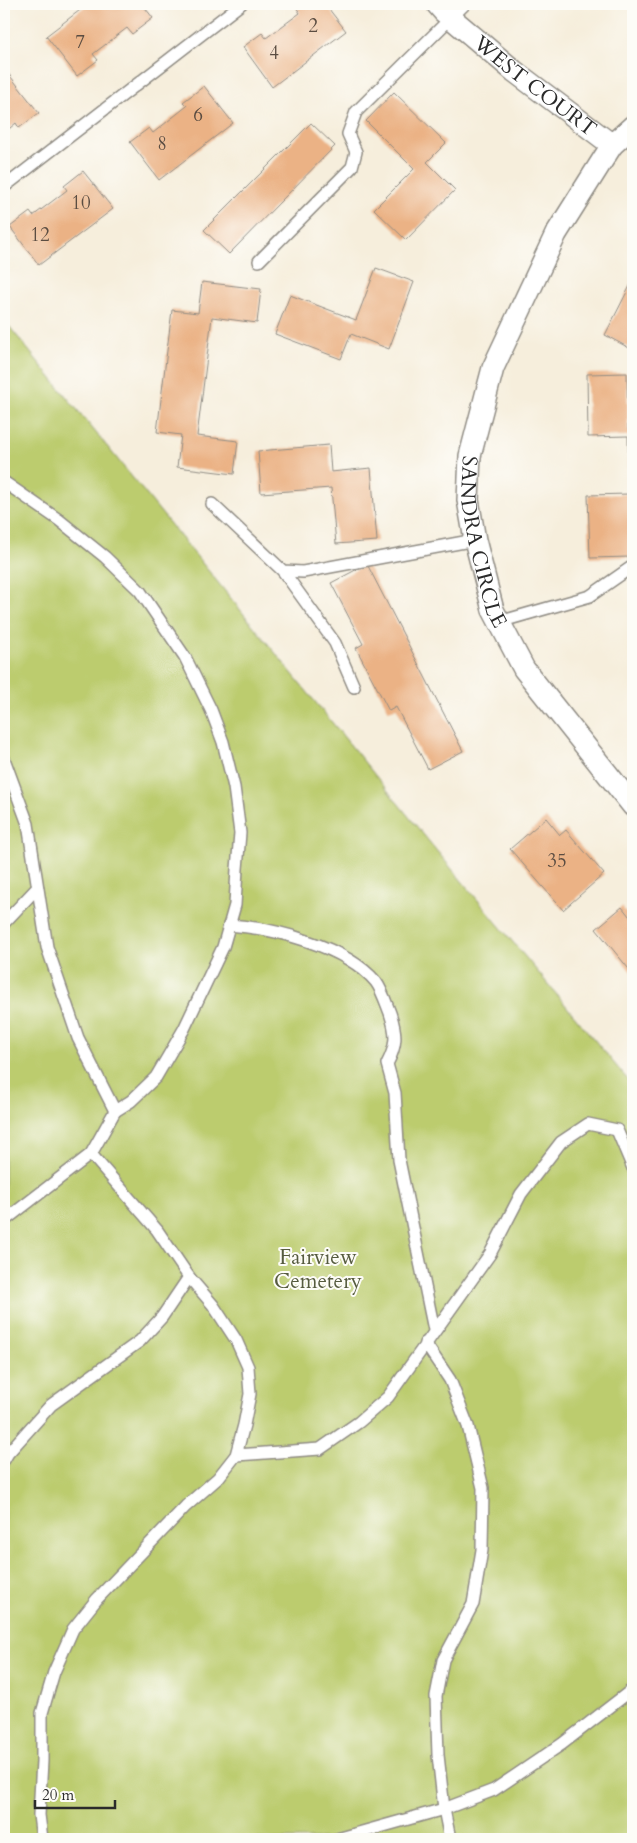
<svg xmlns="http://www.w3.org/2000/svg" width="637" height="1843" font-family="Cardo,serif">
<rect width="100%" height="100%" fill="#fdfcf7"/>
<filter id="ink" filterUnits="userSpaceOnUse"><feTurbulence type="fractalNoise" baseFrequency=".02" numOctaves="2"/><feDisplacementMap in="SourceGraphic" scale="10" xChannelSelector="R" yChannelSelector="G"/><feConvolveMatrix kernelMatrix="1 2 1 2 8 2 1 2 1" color-interpolation-filters="sRGB"/></filter>
<filter id="wash" filterUnits="userSpaceOnUse"><feTurbulence type="fractalNoise" baseFrequency=".0096" numOctaves="4" result="noise"/><feDisplacementMap in="SourceGraphic" scale="20" xChannelSelector="R" yChannelSelector="G"/><feGaussianBlur stdDeviation="1.12" result="paint"/><feColorMatrix in="noise" values="0 0 0 0 0 0 0 0 0 0 0 0 0 0 0 0 0 1.4 0 .05"/><feComposite in="paint" operator="in"/></filter>
<g filter="url(#wash)">
<rect width="100%" height="100%" fill="#f6eedc"/>
<path fill="#bccc6e" stroke="#747c4c" d="M4,320L436,850L633,1086V1839H4Z"/>
<g id="blocks">
<g fill="#ebb285">
<path d="M88,4H142L153,18L132,34L127,28L93,54L98,60L77,76L46,36Z"/>
<path d="M301,4H325L346,31L272,87L243,47L262,33L266,38L300,13L296,7Z"/>
<path d="M7,72L39,113L19,128L16,123L4,133V75Z"/>
<path d="M204,86L233,123L159,180L130,142L149,128L153,133L187,106L183,102Z"/>
<path d="M394,92L446,143L427,162L455,190L406,240L374,209L414,169L366,121Z"/>
<path d="M311,123L335,146L229,254L204,230Z"/>
<path d="M83,171L113,209L39,265L10,227L30,212L33,216L67,190L64,186Z"/>
<path d="M376,268L414,282L389,349L351,334L341,359L275,334L290,295L356,320Z"/>
<path d="M633,280V350L605,335Z"/>
<path d="M202,282L261,289L257,323L212,317L197,436L238,441L234,474L177,467L181,435L157,432L172,310L198,313Z"/>
<path d="M627,373L628,430H633V503H629L630,557L590,558L588,495L629,494L628,436L588,437L587,374Z"/>
<path d="M329,445L331,472L371,468L377,541L336,544L331,488L261,493L258,451Z"/>
<path d="M367,564L463,751L428,769L396,707L389,711L356,648L363,644L331,583Z"/>
<path d="M546,818L560,835L566,830L604,874L563,910L510,849Z"/>
<path d="M622,907L633,921V974L596,929Z"/>
</g>
</g>
</g>
<g filter="url(#ink)">
<use href="#blocks" fill-opacity="0" stroke="#908c84" stroke-width="1"/>
<g fill="none" stroke-linecap="round" stroke-linejoin="round">
<defs>
<g id="lane">
<path d="M4,187L241,4"/>
<path d="M259,261L352,167L356,152L348,134L356,112L465,4"/>
<path d="M4,482L59,520L105,557L140,591L185,657L211,710L223,742L234,787L240,833L237,869L235,905L223,947L184,1029L156,1077L131,1101L115,1111"/>
<path d="M212,504L283,571L303,572L475,540"/>
<path d="M283,571L335,643L354,687"/>
<path d="M499,622L590,596L633,566"/>
<path d="M4,759L28,824L47,947L78,1038L115,1111L91,1154L4,1221"/>
<path d="M4,923L37,888"/>
<path d="M229,925C273,928 346,946 376,982C382,990 386,1003 390,1013C397,1034 397,1045 387,1064L395,1093L399,1160L434,1330"/>
<path d="M425,1343L450,1380L468,1426L483,1488L482,1550L473,1604L443,1660L436,1696L438,1755L444,1809L450,1839"/>
<path d="M236,1455L320,1449L359,1422L388,1397L490,1254L521,1194L561,1142L588,1124L617,1130L633,1168"/>
<path d="M4,1460L8,1453L51,1405L140,1341L162,1317L189,1277"/>
<path d="M42,1839L39,1815L42,1761V1713L54,1672L73,1629L97,1599L186,1506L218,1478L236,1455L244,1425L250,1394L248,1367L236,1340L213,1305L189,1277L157,1230L91,1154"/>
<path d="M337,1839L444,1809L494,1790L562,1744L633,1689"/>
</g>
<g id="street">
<path id="s1" d="M437,4L444,12L514,71L612,145"/>
<path id="s2" d="M633,126L612,145L556,234L493,368L470,456L468,500L475,540L493,610L524,669L633,806"/>
</g>
</defs>
<use href="#lane" stroke="#908c84" stroke-width="14"/>
<use href="#street" stroke="#908c84" stroke-width="24"/>
<use href="#lane" stroke="#fff" stroke-width="11"/>
<use href="#street" stroke="#fff" stroke-width="21"/>
</g>
</g>
<g text-anchor="middle" dominant-baseline="central" stroke-width="4" stroke-linejoin="round" paint-order="stroke">
<g font-size="19" fill="#5b4d42">
<text x="313" y="26">2</text>
<text x="80" y="42">7</text>
<text x="274" y="53">4</text>
<text x="198" y="115">6</text>
<text x="162" y="144">8</text>
<text x="81" y="203">10</text>
<text x="40" y="235">12</text>
<text x="557" y="861">35</text>
</g>
<g font-size="21" fill="#2b2b2b" stroke="#fdfcf7">
<text stroke="none"><textPath href="#s1" startOffset="128">WEST COURT</textPath></text>
<text stroke="none"><textPath href="#s2" startOffset="460">SANDRA CIRCLE</textPath></text>
</g>
<g font-size="21" fill="#565b3f" stroke="#fdfcf7">
<text x="318" y="1257">Fairview<tspan x="318" dy="24">Cemetery</tspan></text>
</g>
</g>
<rect width="637" height="1843" fill="none" stroke="#fdfcf7" stroke-width="20"/>
<path d="M35 1800v8h80v-8" fill="none" stroke="#2b2b2b" stroke-width="2.5"/>
<text x="42" y="1800" font-size="15" fill="#2b2b2b" stroke="#fdfcf7" stroke-width="4" paint-order="stroke">20 m</text>
</svg>
